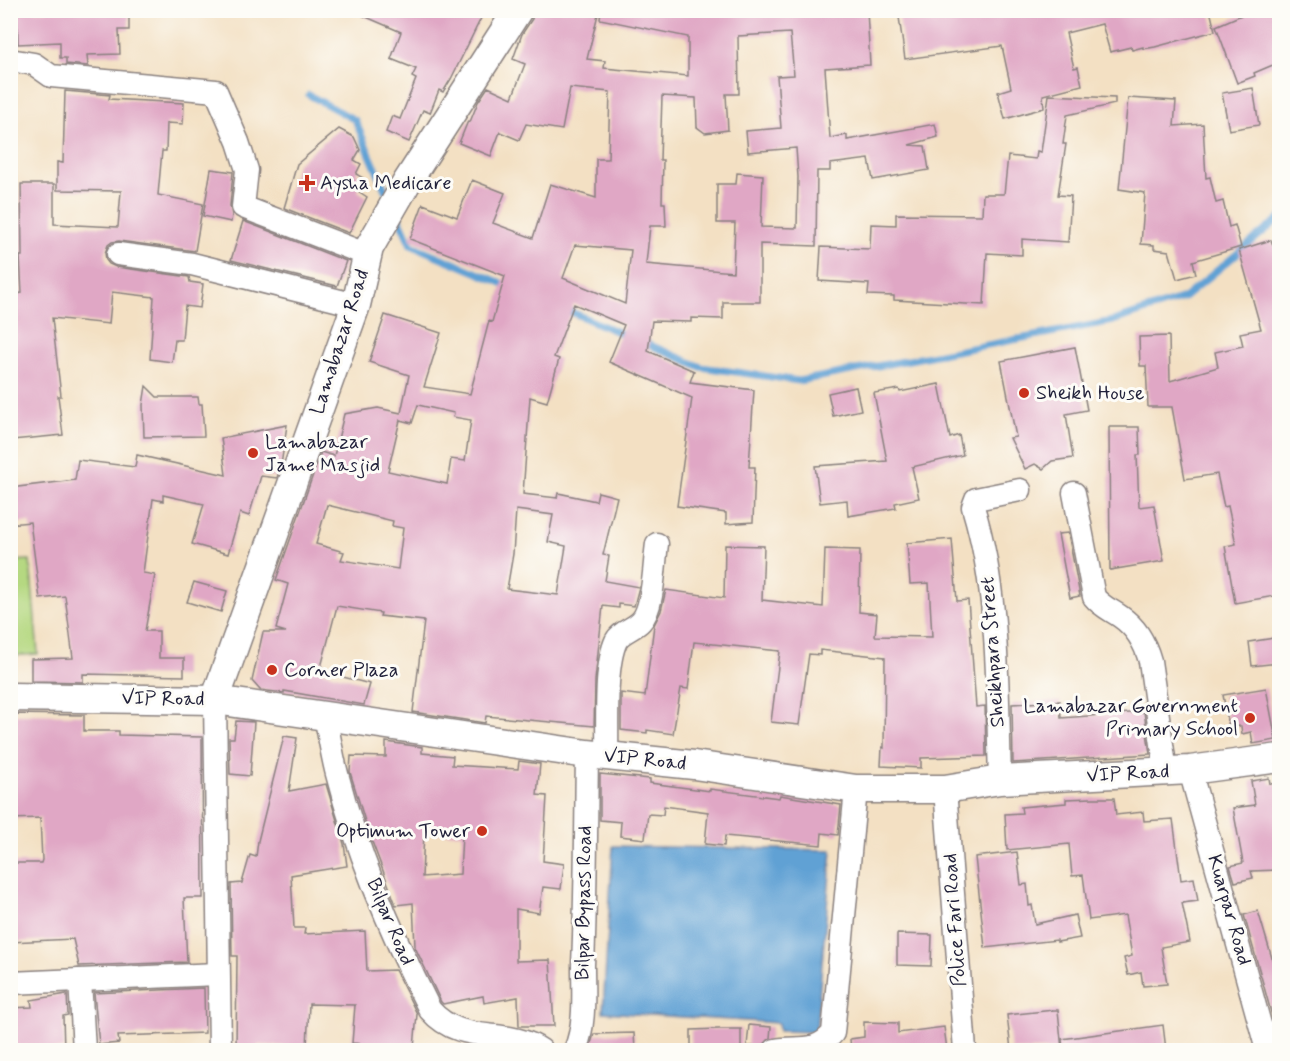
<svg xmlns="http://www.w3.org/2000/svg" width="1290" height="1061" font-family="Mynerve,sans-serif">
<rect width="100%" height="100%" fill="#fdfcf7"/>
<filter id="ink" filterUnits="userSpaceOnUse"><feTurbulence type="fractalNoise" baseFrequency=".0167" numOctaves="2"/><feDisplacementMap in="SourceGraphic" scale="12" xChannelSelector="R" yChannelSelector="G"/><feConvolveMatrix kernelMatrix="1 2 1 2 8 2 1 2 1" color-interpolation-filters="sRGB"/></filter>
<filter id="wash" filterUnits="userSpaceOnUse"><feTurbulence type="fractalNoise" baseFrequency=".008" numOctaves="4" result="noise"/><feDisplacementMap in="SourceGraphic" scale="24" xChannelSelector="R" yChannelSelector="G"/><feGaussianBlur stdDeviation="1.35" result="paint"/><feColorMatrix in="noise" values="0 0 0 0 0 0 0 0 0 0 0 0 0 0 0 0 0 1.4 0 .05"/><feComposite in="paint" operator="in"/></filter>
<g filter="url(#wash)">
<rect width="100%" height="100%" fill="#f3e0c3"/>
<path fill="#b5d881" stroke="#6c7d5e" stroke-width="1.5" d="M30,560L38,654L11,656V561Z"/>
<path fill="#61a1d4" stroke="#426288" stroke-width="1.5" d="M613,846L832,850L816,1032L779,1031L778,1023L603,1012Z"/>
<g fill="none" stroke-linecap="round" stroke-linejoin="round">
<g stroke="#61a1d4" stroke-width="7">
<path d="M309,95L355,120L389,199"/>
<path d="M397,214L411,245L511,287"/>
<path d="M562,308L627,336"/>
<path d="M643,342L701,367L799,381L1113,321L1184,298L1280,218"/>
</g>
</g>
<g id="blocks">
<g fill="#e0a7c5" fill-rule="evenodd">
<path d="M129,10V30H119L120,54L87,55L88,66L66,64V58H60V42L18,44L17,11Z"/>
<path d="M350,10H485L451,79L443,92L439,90L430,113L423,110L409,142L386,132L392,116L400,119L416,79L412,77L416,69L391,59L401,32Z"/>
<path d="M534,10H599L587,59L605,61L604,68L688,76V37L600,19L601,10H867L870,65L825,68L830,138L847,135V140L935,124L938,137L909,145L925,146L929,170L873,180L869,159L830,164V171H817L816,246L760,244V302H723V319L691,318V322L652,321L648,351L694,371L690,382L754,390L749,467H755L753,522L726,524V513L677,506L692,398L609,362L624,325L574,304L554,357L559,359L547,402L530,397L523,494L557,498L558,493L596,501L598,492L617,497L603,555L609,556L605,581L639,587L634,606L619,604V608L603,606L595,680L594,726L486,716L485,723L413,712L424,621L380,616L381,613L337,606L320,671L370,684L364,705L284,691V693L260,690L252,681L263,632H286L276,629L288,584L276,580L321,452L334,456L344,414L378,408L401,413L409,375L369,362L385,315L441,333L424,387L470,394L489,321L492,322L505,276L410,239L423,204L457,217L472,180L505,193L493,223L533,238L550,184L596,198V159H608L610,92L570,88L562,130L526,124L519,140L500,132L491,156L459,143L468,121L470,122L478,102L488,87L512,98L525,64L513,59L522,34L532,19ZM790,33L794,75L777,76L781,128L746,131L748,152L796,148L798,177L797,228L761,227L763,175L737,173L736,184H717V223H735L733,272L646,264L650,226H666L665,203H662L663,160H660L662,96L696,98L697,127L705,133L728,130L726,94H739L738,36ZM575,245L631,250L625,304L563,278ZM418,405L454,413L453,417L471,420L465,461L451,459L447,484L388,471L400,420L412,423ZM327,505L393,521L392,526L403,528L398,569L341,560L344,552L316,544ZM516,510L553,515L548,542L566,546L558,595L507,589L513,554Z"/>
<path d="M898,10H1210L1215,31L1155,47L1143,49V47L1132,50L1131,47L1110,52L1102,24L1066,33L1074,68L1078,67L1082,85L1043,95L1044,108L1005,119L998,92L1011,88L1002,46L905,59Z"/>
<path d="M1253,10H1280V62L1254,73L1255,76L1237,83L1216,26Z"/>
<path d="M1253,88L1259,125L1229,130L1222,93Z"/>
<path d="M65,91L110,95L109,99L184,103L183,124L167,123L166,151H162L158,195L203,204L195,251L119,241L112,242L108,245L105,253L106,260L109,264L116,267L189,277L190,282L203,284L200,308L185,306L182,340H175L172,362L150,359L154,297L112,292L109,324L52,318L61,396H58L63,435L12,440L10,424V295L22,293L20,256H22L21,184H54V224L118,227L121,191L57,190V162L63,163Z"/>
<path d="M1049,95L1115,98V104L1067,115L1063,144H1066L1058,195L1071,196L1068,242L1022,239V255L987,253L984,305L894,300V296L868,295L869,284L819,281L821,247L870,249L871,224L896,225V214L982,215L983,194H1004L1008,156L1036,159L1037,151L1041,152Z"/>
<path d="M1128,98L1176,101L1174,126L1203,124L1206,178L1210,177L1216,203L1223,201L1229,227L1235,225L1241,247L1193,261L1196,274L1177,279L1169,251L1154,249V245L1141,244L1145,193L1119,189Z"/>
<path d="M339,129L354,137L360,150L354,160L361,164L356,174L363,178L358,191L367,197L349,233L284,208L297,164Z"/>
<path d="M211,169L233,172L230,206L232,215L231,222L203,216Z"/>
<path d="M243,221L346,261L337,286L231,260Z"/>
<path d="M1271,240L1273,245L1280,243V595L1235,603L1225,546L1236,544L1228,506L1224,507L1217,474L1185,479L1172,407H1148L1146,366H1140L1139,337L1169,336L1170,381L1218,367L1215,352L1243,346L1240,333L1261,329L1239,250Z"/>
<path d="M1075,347L1087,410L1066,414L1073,458L1052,461L1043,469L1035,464L1025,469L1010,438L1016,437L1001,361Z"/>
<path d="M939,384L950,438L959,435L963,455L912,467L919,498L895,503L896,508L848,516L847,500L820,503L815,466L887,461L874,393L899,389L900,392Z"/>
<path d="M146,386L157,397H198L199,404H202L204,436L144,437L143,405Z"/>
<path d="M856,387L861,410L833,416L828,393Z"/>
<path d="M287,425L281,465L277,478L261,476L249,516L240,513L228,554L192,544L204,504L163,495V501L153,499L143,573L155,575L145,631H159V658H184V676L83,674V682L31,681V659L73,658L65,596L40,599L30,522L10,524V488L75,480L78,460L135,467L137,455L226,475L221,438Z"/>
<path d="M1109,427H1139L1140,455H1137L1139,507L1154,505L1164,561L1110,570Z"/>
<path d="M1068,533L1080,596L1070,598L1058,534Z"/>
<path d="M952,539L957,601L968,600L976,707L985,706L986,756L921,758V768L881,766L882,747L884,748L885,657L820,650V655L809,654L799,725L771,722L780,651L694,642L688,689L681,688L673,734L647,730V733L621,730V693L645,696L654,625L661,611L666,590L724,598L725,545L764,546L762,600L823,607L825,549L860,550L859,612L877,614L875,636L932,637L929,583L910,584L907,543Z"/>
<path d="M194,582L227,591L221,612L187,602Z"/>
<path d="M1280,637V663L1252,666L1249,642Z"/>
<path d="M1266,688L1276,740L1253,744L1251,732L1242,734L1241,726L1229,727L1223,695Z"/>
<path d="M1060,701L1061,718L1144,712L1150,754L1013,763L1012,704Z"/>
<path d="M10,714L84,715V731H119V735L202,737L203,898H184L187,962L79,966L73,939L10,942V863H41L42,860L40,818L10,819Z"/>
<path d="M236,721L254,722L250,776L230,774L229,738H234Z"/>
<path d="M284,736L297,738L289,791L326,784L344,844L347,866L291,875L294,928H305L304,934L365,931L367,971L395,970L417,1014L414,1048L352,1043L355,1005L309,1004L307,1047L258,1045L257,1050H236L237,956H232L231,884L242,883L250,855L256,857L258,841Z"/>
<path d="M386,742L422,747V753L453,756L452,765L518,769L519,761L540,764L537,795L547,796L543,861L564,864L561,889L543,887L539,913L516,909V961L550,960L554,1026H519L518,997L484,1003L483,996L443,1004L441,1002L415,947L413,903L396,905L368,831L350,772L351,756L386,757ZM424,832L462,834L460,874L422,877Z"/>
<path d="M600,774L650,779V783L710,791V789L779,798L780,795L841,805L838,835L822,833L821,845L725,836L724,846L705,844L708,812L664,806L663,815L648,814L645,839L620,836L621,822L600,820Z"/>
<path d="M1269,778L1270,784L1280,783V870L1251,871L1253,878L1235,882L1230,866L1243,863L1233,808L1255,805L1251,781Z"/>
<path d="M1092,798H1114L1116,815L1143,812L1144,821L1173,819L1181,880L1194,878L1198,901L1182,903L1190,942L1161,947L1167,984L1143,986L1141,972L1128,975L1124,958L1132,956L1125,915L1089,920L1083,875L1072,876L1069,844L1007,850L1005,814L1022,813L1021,807L1066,803V799Z"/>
<path d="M1017,852L1021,885L1027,884L1029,906L1032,905L1035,924L1075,915L1080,938L1057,942V940L985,948L975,857Z"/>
<path d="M1258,911L1274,965L1280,963V1030H1276L1244,915Z"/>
<path d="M897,934L932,935L931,966L897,965Z"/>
<path d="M204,988L205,1033L118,1036L119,1043L99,1045L94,993Z"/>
<path d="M67,994L68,1015L63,1016L64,1049L40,1050V1046L10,1047V1008L32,1007L31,1000Z"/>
<path d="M1054,1010H1058L1062,1050H1011L1007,1015Z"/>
<path d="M864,1022L898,1023V1033L944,1027L947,1050H851L850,1039L864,1037Z"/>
<path d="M749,1025L771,1027L770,1038L762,1047L747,1046Z"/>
<path d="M1163,1025L1166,1050H1063L1062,1039Z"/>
<path d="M719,1029H741V1050H691V1030Z"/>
<path d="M634,1033L635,1050H589L594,1034Z"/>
</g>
</g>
</g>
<g filter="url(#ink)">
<use href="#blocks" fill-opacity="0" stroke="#8a817f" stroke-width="1.5"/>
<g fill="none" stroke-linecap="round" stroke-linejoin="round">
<defs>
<g id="minor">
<path d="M10,60L34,64L51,76L216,91L238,142L247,170L243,207L368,255"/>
<path d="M118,254L192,264L356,305"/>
<path d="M1074,493L1094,597C1102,607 1111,610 1121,617C1137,628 1145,643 1150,661L1166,772"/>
<path d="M215,700L220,1050"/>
<path d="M325,715C329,735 332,755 337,774C358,856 392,935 430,1010C462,1047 507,1026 541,1050"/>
<path d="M607,756C608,726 604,667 616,641C621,631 634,629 641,621C654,608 654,563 657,544"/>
<path d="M1190,770L1267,1050"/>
<path d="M1000,780C997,688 1000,596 973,507L976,499L1020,490"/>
<path d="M945,789L965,1050"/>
<path d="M80,980L84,1050"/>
<path d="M10,983L218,974"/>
<path d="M575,1050C586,1025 583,992 583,965C586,895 586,825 587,754"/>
<path d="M775,1050C798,1046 816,1054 833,1033L856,789"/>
</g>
<g id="tertiary">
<path d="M10,697L215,700L587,754L694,765L856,789H945L1000,780L1190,770L1280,758"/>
<path d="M215,700L356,305L369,248L407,182L518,10"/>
</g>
</defs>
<use href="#minor" stroke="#8a817f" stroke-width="25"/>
<use href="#tertiary" stroke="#8a817f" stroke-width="31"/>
<use href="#minor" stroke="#fff" stroke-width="22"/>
<use href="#tertiary" stroke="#fff" stroke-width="28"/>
</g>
</g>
<g fill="#c8321e" stroke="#fdfcf7" stroke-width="2">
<path d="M304 174h6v6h6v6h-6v6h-6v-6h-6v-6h6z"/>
<circle cx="1024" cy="393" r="6"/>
<circle cx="253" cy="453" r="6"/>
<circle cx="272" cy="670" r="6"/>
<circle cx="1250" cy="718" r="6"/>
<circle cx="482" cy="831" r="6"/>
</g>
<g text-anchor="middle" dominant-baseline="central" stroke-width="6" stroke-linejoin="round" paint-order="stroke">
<g font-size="20" fill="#22223b" stroke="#fdfcf7" text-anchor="start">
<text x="320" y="183">Aysha Medicare</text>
<text x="1036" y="393">Sheikh House</text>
<text x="265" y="442">Lamabazar<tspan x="265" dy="23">Jame Masjid</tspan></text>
<text x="284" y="670">Corner Plaza</text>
<text x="1238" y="706" text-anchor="end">Lamabazar Government<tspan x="1238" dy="23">Primary School</tspan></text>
<text x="470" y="831" text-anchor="end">Optimum Tower</text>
</g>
<g font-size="20" fill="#22223b" stroke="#fdfcf7">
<text transform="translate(340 342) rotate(-72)">Lamabazar Road</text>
<text transform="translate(993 652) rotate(-94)">Sheikhpara Street</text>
<text transform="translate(163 699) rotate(1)">VIP Road</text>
<text transform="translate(645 760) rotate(6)">VIP Road</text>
<text transform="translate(1128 774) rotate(-3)">VIP Road</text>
<text transform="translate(584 903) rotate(-89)">Bilpar Bypass Road</text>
<text transform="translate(1229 910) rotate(74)">Kuarpar Road</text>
<text transform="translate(955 920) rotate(-94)">Police Fari Road</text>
<text transform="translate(390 922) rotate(67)">Bilpar Road</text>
</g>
</g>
<rect width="1290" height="1061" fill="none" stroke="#fdfcf7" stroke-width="36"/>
</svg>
